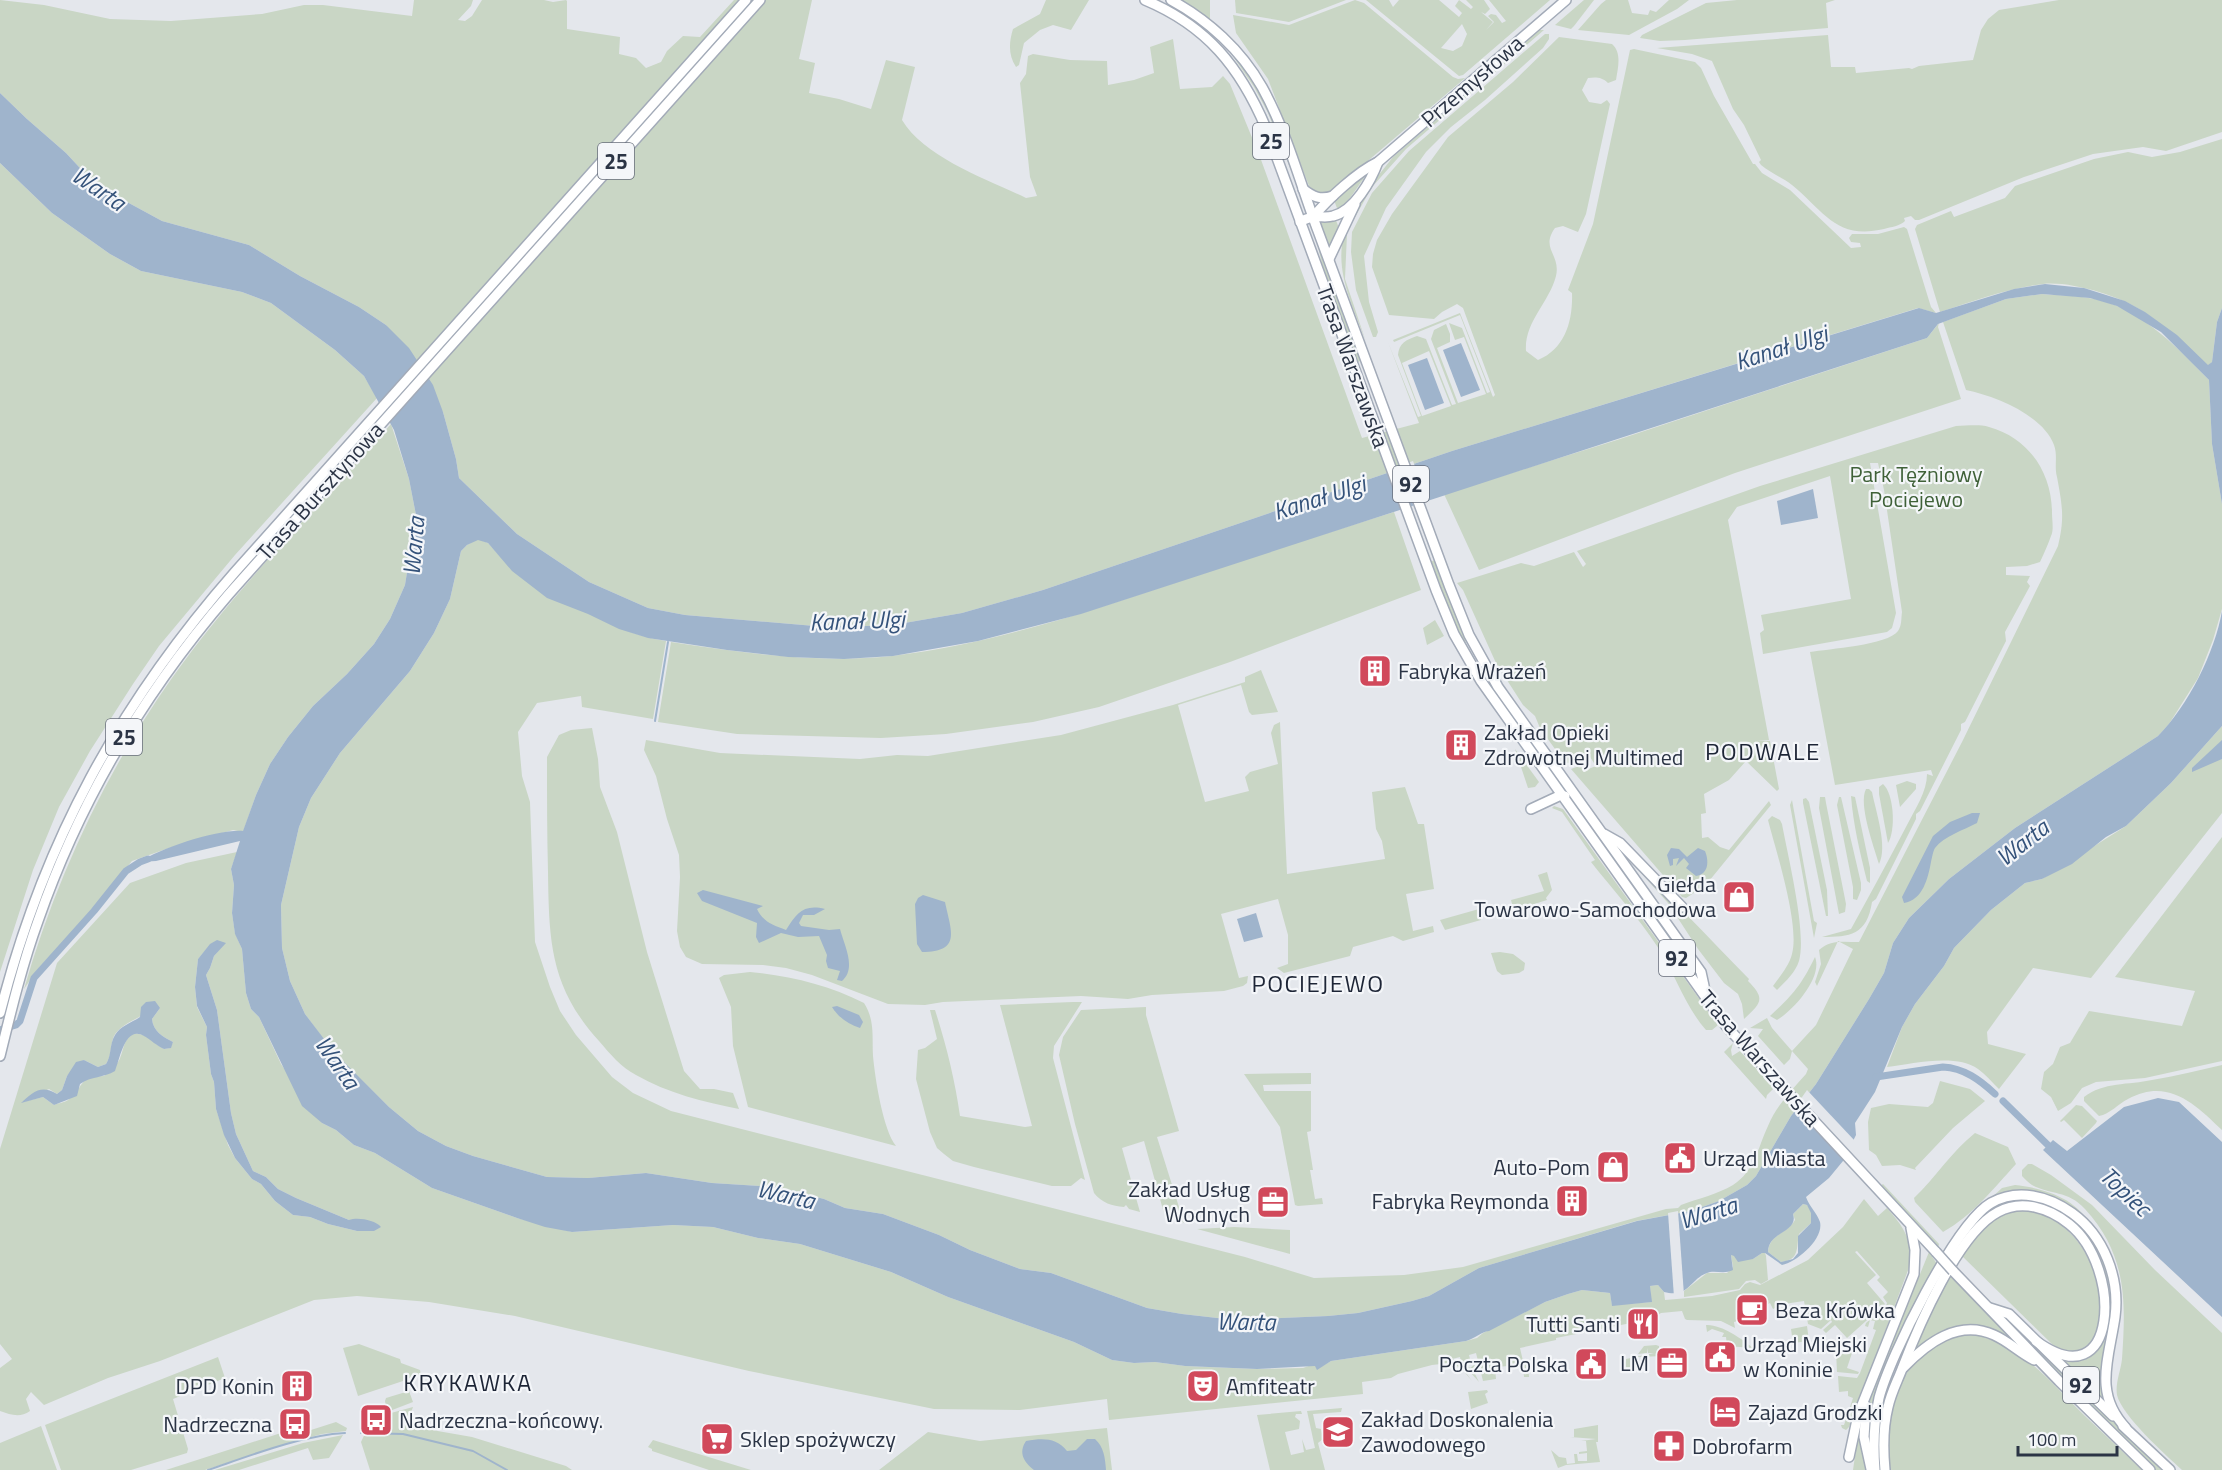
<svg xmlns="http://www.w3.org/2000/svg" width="2222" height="1470" font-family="'Titillium Web',sans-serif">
<rect width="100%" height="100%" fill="#e4e7ec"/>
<g fill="#c9d6c5" fill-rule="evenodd">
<path d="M0,0L44,5L110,19L171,21L262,14L304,5H323L412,16L414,0H473L471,6L458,20L465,21L472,16L482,0H544L553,2L566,0L567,1V29L620,37L619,54L636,58L646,68L661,62L667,51L683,36L700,37L734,0H812L799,59L815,63L809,93L839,99L871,109L886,60L915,67L902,120C925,158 987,179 1026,198L1037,196L1030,177L1020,83L1026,74L1028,56L1033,54L1070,60L1107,61L1108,85L1134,80L1154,73L1150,47L1173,39L1180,89L1212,87L1223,76L1230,84L1260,157L1362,438L1419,423L1388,342L1418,417L1421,416L1398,355C1399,343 1406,340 1417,336L1426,339L1452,405L1456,404L1431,339L1434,330L1446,324L1450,334V342L1437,348L1458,403L1486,394L1464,337L1455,340L1449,323L1462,328L1487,393L1490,392L1460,315L1394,342L1393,340L1460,313L1493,397L1495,395L1463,308L1457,304L1442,312L1434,319L1389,315L1372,267L1373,254L1377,240L1392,214L1448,137L1513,82L1559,37L1612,44C1622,53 1618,67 1616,80L1608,83C1602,77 1596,77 1588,78L1582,90L1589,102L1601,104L1607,100L1610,104L1586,214L1578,232L1563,226L1555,228C1540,249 1561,254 1556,276C1549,303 1524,322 1526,351L1538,360C1565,349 1573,321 1572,293L1568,290L1593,224L1630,50L1634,49L1695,62L1701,68L1714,96L1753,164H1755L1762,173L1790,190L1851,248L1861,247L1860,243L1851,242L1849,238L1852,234H1878L1904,227L1907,229L1931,307L1936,313L1918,308L1452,451L1043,590L962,613L893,625L866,626H815L685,615L648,608L589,582L517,534L459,478L456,459L443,412L386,325L359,307L300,276L249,245L162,221L127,202L92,181L66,153L27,119L0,93ZM1429,351L1451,406L1422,416L1402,363Z"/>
<path d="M1046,0H1089L1071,30L1053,25L1040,30L1024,43L1019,65L1016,67C1008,55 1009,42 1013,29L1040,14Z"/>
<path d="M1180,0H1210V20H1209Z"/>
<path d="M1235,0H1346L1289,22L1236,13Z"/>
<path d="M1355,0L1364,3L1453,77L1458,79L1465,78L1557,0L1336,188L1323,194L1315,192L1309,186L1268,79L1236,33L1233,15L1289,25Z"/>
<path d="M1366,0H1389L1393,7L1399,0H1439L1459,17L1462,13L1455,6L1459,0L1471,9L1473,7L1466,0H1484L1490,9L1485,14L1481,12L1493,22L1486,30L1494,22L1488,16L1491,14L1496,15L1502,23L1506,21L1489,0H1550L1463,75L1459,76ZM1462,24L1467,34L1462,46L1453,51L1441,48Z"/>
<path d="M1584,0H1594L1574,26L1571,29L1555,25Z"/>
<path d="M1606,0H1628L1632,13L1648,15L1650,10L1656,12L1669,0H1689L1677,9L1629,35L1578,30L1601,4Z"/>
<path d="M1737,0H1835L1826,3L1828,28L1685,40L1660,41L1640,38L1642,35L1706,3Z"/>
<path d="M2059,0H2222V132L2166,151L2143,147L2093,154L2024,177L1919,220H1915L1911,216L1904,218L1905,221C1900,226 1891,227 1884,229C1836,240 1825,212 1792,185C1783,178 1771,173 1761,165L1759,162L1761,160L1744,125L1733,109L1712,61L1692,54L1657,48L1828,35L1831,67H1855L1856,73L1909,68L1912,69L1919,66L1973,60L1981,30L1988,19L1999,10Z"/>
<path d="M1539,30H1544L1406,149L1372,187L1350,226H1347L1370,186L1393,157Z"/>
<path d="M1545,34H1549V39L1543,48L1485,100L1451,127L1426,152L1386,208L1364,256L1369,302L1378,332L1376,337H1373L1356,290L1351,252L1352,232L1372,193L1409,151Z"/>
<path d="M1224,43L1249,75L1269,110L1305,205L1268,113L1254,87Z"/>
<path d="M2222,139V308L2217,322L2212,362L2208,366C2186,349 2167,327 2144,312C2120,296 2071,281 2043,284C2008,288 1974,301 1940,312L1915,229L1917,225L1951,211L1954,217L2005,198L2015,186L2094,159L2128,152L2152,157L2163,155L2180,152Z"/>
<path d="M0,163L52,213L110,254L141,271L242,292L271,303L335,350L364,376L377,398L235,555L159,646L133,684L90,751L59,807L33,870L0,972Z"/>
<path d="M1371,168L1350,198L1338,211L1334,200Z"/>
<path d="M1335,218L1339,228L1329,247L1319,220Z"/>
<path d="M1314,230L1362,360L1356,363L1328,289Z"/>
<path d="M1345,231L1347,234L1345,279L1366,342C1353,306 1333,270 1345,231Z"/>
<path d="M2042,294C2062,296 2083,295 2102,301C2143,311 2181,351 2209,380L2212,444L2222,504V609L2213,640L2198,678L2169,724L2158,736L2015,828L1949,879L1909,918L1893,943L1884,973L1869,999L1816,1084L1791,1116L1756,1176L1747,1185L1719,1201L1691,1211L1636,1221L1479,1268L1429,1296L1412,1301L1358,1313L1328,1316L1256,1319H1226L1182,1314L1147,1308L1051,1273L1020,1269L970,1250L939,1235L883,1214L845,1208L824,1199L777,1187L712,1183L646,1173L588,1178L547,1177L473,1156L446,1146L418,1131L389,1107L333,1052L305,1014L290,981L282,948L281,905L299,827L311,798L340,753L410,671L434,633L450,599L461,551L467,545L478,539L488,543L498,554C551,589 602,631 666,641L653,719L582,707L581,696L537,703L518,732L522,776L530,802L535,942L550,987L560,1011L576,1035L612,1077L633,1093L671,1111L1245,1257L1314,1278L1404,1275L1463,1267L1666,1209L1678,1208L1681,1205C1697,1199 1718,1194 1733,1185C1755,1171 1758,1147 1768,1126C1776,1106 1792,1090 1806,1074L1808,1069L1792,1051L1790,1059L1784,1065L1758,1036L1763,1029L1750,1028L1767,1018L1772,1028L1792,1051L1816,1025L1853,949L1838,941L1817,986L1815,982L1821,964L1819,950C1831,939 1844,942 1859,942L1962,742L2058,546C2065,518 2062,504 2057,477C2054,466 2058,456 2054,445C2043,415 1995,396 1966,390L1943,322L2006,299Z"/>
<path d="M1939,323L1938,327L1961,399L1735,473L1479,570L1444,494L1617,440L1927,338Z"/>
<path d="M391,424L409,479L416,515L405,585L390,619L374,644L347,674L313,706L288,737L270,764L256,795L243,832L233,830L169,848L132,861L83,920L37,970L24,989C56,878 105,773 172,678C235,589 318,506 391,424Z"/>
<path d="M1956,426C1966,426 1979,424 1989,427C2029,438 2052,473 2052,513C2052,520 2054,530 2051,536C2048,545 2044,553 2040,562L2027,566L2006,567V575L2030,576L2027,582L2030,586L2005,632L2006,641L1965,722L1961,724V730L1920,811L1916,814V819L1876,899L1872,902C1867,935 1850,937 1822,937L1851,929C1870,894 1889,860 1907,825C1915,809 1927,792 1927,774L1933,776L1931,770L1835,785L1810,652C1828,649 1888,645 1898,631C1902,625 1901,619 1902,612L1884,490L1878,463H1870L1896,613L1892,628L1887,632L1763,654L1760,633L1764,630L1761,615L1851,599L1830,476L1737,507L1728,520L1769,740L1757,741H1770L1779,789L1777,791L1746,761L1729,780L1704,794L1706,813L1701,814L1702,838L1708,837L1720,847L1729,850L1769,801L1771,805L1705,886L1686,898L1682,897L1571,769L1582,765L1586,770L1596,766L1590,757L1581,762L1565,763L1540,728L1535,716L1523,705L1496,663L1463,590L1457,583L1521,563L1534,566L1574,552L1583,567L1586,564L1577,551L1760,486Z"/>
<path d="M1394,512L1421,590L1230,662L1099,707L1033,722L946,734L881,738L737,734L658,722L671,642C744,653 818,664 892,656C994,644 1090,611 1186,579C1255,555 1325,534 1394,512Z"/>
<path d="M1435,560L1464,634L1466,644L1459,633L1430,562Z"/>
<path d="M1435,620L1444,636L1427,645L1423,628Z"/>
<path d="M1261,670L1278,712L1252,715L1249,712L1241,685L1178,705L1205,802L1249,791L1245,777L1250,772L1278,764L1271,733L1274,725L1280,722L1287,874L1385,859L1382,841L1376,829L1372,792L1405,787L1418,824H1424L1434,889L1406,894L1413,931L1433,926L1434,932L1403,941L1393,936L1353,947L1350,956L1284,973L1277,968L1288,964V935L1278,899L1221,914L1239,978L1248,976L1247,983L1243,986L1224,991L1152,995L1128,999L1081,996L943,1002L925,1005L888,1004L812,975L786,968L763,965L702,964L686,957L680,947L677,931L680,877L679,855L667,819L656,776L644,750L646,740L720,753L860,759L897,755L928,756L1061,735L1173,705L1245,682V677Z"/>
<path d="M2222,726V813L2091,978L2033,968L1987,1032L1988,1044L2026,1054L1999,1089C1992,1082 1985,1074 1978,1069C1956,1053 1912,1064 1887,1067L1902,1027L1915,1004L1944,966L1954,948L1991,910L2025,883L2042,879L2126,826L2171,783Z"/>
<path d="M592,728L598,759L600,787L617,832L647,952L684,1071L700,1089H714L733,1093L739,1109C704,1102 667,1093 636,1075C621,1067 610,1054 599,1041C550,987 549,941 548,872C547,833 547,796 547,757L559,735L571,730Z"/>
<path d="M1515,749L1539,782L1535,787L1528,788Z"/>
<path d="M1907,781L1916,784V789L1900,807L1896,785Z"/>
<path d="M1883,784C1894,794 1896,830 1888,843L1879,794V787Z"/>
<path d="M1866,789H1869L1872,792C1876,812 1888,847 1879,864C1874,847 1858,804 1866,789Z"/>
<path d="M1851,796L1855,797L1870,868V883L1867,881C1860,853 1853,823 1851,796Z"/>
<path d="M1820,797H1825L1826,803L1846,904L1845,912L1839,914L1819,808Z"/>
<path d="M1839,797H1841L1861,883V890L1857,900L1853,899V887L1837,805Z"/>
<path d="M1806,798L1809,802L1827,890L1828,916H1826L1803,803V799Z"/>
<path d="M1792,800L1814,921L1817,923L1814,938L1790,805Z"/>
<path d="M1554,806L1563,809L1718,1025L1712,1030H1706C1684,1005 1675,973 1657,946C1638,917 1613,890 1591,862L1595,860L1562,812L1552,808Z"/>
<path d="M1772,816L1780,820L1782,824C1788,857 1807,933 1799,961C1795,973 1786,981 1777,990L1773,986C1780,976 1789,966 1792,954C1800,925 1776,851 1768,820Z"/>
<path d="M2222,837V1061L2145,1078L2096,1082L2082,1088L2071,1103L2058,1111L2051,1097L2041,1089L2044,1072L2053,1064L2060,1047L2070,1043L2089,1011L2182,1026L2195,991L2115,977Z"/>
<path d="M237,852L231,869L234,885L232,913L235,933L242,949L246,993L251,1009L259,1017L281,1064L322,1123L336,1130L354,1145L375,1153L432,1188L517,1218L572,1232L673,1225L713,1227L758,1238L800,1244L891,1272L948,1297L1074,1342L1112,1360L1134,1363L1155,1362L1185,1366L1256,1369L1303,1368L1320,1362L1317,1369L1331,1361L1466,1341L1477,1338L1483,1333L1545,1302L1568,1294L1582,1290L1610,1293L1612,1305L1651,1302L1650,1286L1658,1285L1664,1292L1665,1300L1712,1296L1740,1290L1745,1284L1750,1282L1760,1285L1808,1260L1843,1227L1864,1199L1878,1216L1887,1208C1905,1229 1911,1237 1910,1265L1849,1427L1846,1430L1842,1428L1841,1425H1844L1853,1398L1848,1396V1391L1839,1392L1838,1376L1857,1378L1860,1373L1876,1330L1873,1329L1875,1321L1870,1320L1868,1327L1865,1326L1866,1323L1886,1306L1887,1303L1883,1297L1888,1292L1877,1280L1880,1277L1857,1251L1855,1252L1876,1275L1867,1283L1885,1304L1847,1338L1835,1325L1826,1333L1823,1330L1832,1322L1831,1320L1821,1329L1808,1324L1804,1301L1784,1304L1773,1309L1770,1303L1748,1315V1318L1734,1322L1735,1328L1721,1321L1687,1320L1685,1319L1682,1311L1661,1313L1651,1319L1556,1338V1340L1520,1348L1523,1361H1528L1529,1377H1524L1523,1365L1495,1367L1496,1379L1483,1381L1476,1353L1469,1355L1470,1359L1465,1363L1470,1368L1474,1365L1478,1367L1479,1370L1476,1367L1473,1370L1479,1382L1461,1362L1460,1357L1452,1359L1457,1361L1472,1381L1461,1368L1450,1363L1432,1365L1398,1374L1391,1378L1362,1382L1363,1394L1109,1420L1107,1399L1020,1410L934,1409L749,1371L515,1316L429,1302L357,1296L314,1300L160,1361L108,1378L44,1405L31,1392L26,1399L30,1411C20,1418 11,1415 0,1411V1368L12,1359L0,1344V1149L57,963L130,883L186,863ZM225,943L214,956L210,968L206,975L217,1010L231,1113L236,1134L253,1171L266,1177L278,1189L296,1198L349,1220L357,1231L328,1224L310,1217L293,1215L275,1201L261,1184L252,1179L235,1158L228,1145L216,1109L214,1082L211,1074L206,1035L207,1027L197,1007L195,987L198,959L210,945ZM160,1008L152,1019C153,1031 163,1037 173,1042L170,1048L164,1049C156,1045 148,1035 139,1034C123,1031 124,1054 118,1062C114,1067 109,1072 104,1076C76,1077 85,1088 68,1100C64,1103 58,1103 54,1105L43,1097L22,1102L49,1089L57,1094L62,1090L67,1076L84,1060L98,1067L106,1064C112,1055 110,1046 114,1036C120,1024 147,1013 160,1008Z"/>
<path d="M1624,854C1668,894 1708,937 1749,979L1748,981C1766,999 1761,1003 1744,1019L1742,1004L1738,994L1724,983L1698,949L1668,903Z"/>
<path d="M1547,872L1552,890L1546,898L1547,900L1515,910L1513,908L1511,900L1544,891L1538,875Z"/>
<path d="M1479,909L1481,920L1445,930L1440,920Z"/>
<path d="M1500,952L1513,954L1525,963L1524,970L1519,973L1502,975L1497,971L1491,953Z"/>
<path d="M1815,957C1823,977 1794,1010 1777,1020L1770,1016C1793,995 1802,984 1815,957Z"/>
<path d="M750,972C790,976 828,985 864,1003C875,1020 872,1037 873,1056C875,1078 883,1130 896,1146L748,1107L733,1046L731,1007L719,978L724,975Z"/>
<path d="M1073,1002H1082L1054,1046L1053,1058L1085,1180L1081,1178L1071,1186H1052L974,1167L953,1161L944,1154L937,1148L930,1132L916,1079L918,1050L925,1048L937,1039L930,1010H935C946,1044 955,1080 960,1116L1025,1127L1032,1126L1000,1005Z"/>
<path d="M1146,1007V1015L1179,1131L1157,1137L1184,1223L1175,1217H1165L1144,1141L1122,1148L1140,1212L1129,1209L1126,1205L1124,1207C1112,1206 1102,1203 1094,1193L1075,1124L1059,1055L1063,1037L1081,1010Z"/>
<path d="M1733,1043L1731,1050L1732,1056L1740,1051L1774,1088L1767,1095L1766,1099L1724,1052Z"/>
<path d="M2222,1065V1130C2195,1104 2168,1077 2128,1099C2118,1104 2110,1114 2099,1116L2084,1101V1097C2103,1082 2129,1085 2152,1080C2176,1076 2199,1070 2222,1065Z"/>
<path d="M1311,1073V1084L1263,1085L1264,1091H1311V1131L1307,1132L1313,1170H1310L1315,1199L1322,1198L1323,1204L1298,1206L1295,1205L1280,1127L1244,1074Z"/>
<path d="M1940,1081L1970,1089L1985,1101L1953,1128L1915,1168L1916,1170L1900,1165L1882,1166L1876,1155L1869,1150L1868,1122L1871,1108L1889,1104L1928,1107L1933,1103Z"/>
<path d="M2076,1105L2082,1106L2097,1121L2096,1123L2082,1138L2064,1120L2061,1122L2060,1121Z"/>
<path d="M1975,1133L2008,1147L2016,1164C1994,1188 1972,1216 1943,1232L1915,1202L1914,1198C1936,1177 1951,1152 1975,1133Z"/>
<path d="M2028,1164H2032L2051,1175L2092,1205L2155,1270L2222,1333V1470H2182C2165,1454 2122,1416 2117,1395C2115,1383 2121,1370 2122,1359C2126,1301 2127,1255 2085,1209C2068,1190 2050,1195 2032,1185C2029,1183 2025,1179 2022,1176V1170Z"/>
<path d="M1883,1184L1939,1244L1938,1248L1879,1187Z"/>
<path d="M2015,1185C2043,1188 2078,1198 2090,1226L2051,1199L1989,1200L2002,1188Z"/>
<path d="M2012,1199C2021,1199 2031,1199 2040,1201C2082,1214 2115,1259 2112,1304C2111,1314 2112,1326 2103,1333L2108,1295L2107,1284L2101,1264L2090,1243L2072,1224L2013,1203L1958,1251L1974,1222L1989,1208Z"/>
<path d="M1803,1204L1807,1205L1811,1210V1223L1799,1234C1796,1248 1800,1260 1781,1262L1768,1252C1769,1234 1787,1234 1795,1220L1793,1214Z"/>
<path d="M2018,1210C2109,1214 2123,1358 2067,1353C2064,1352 2058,1349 2055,1347L1961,1255C1978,1235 1992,1215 2018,1210Z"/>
<path d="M1234,1227L1290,1230V1254L1197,1229Z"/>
<path d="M1929,1252L1937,1264L1919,1299L1882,1378L1871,1448C1865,1432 1867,1413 1870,1397Z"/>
<path d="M1762,1253H1765L1766,1256L1768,1280L1761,1284L1755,1280L1746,1281L1739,1289L1684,1297V1291L1707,1273H1727L1733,1267L1731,1255L1753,1259Z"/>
<path d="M1948,1273L2019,1344L2018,1345L2009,1340L1953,1329L1933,1336L1908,1355Z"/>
<path d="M2006,1317L2165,1470H2155L2023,1338L2005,1319Z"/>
<path d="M1706,1325C1721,1324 1742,1339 1753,1348L1727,1346L1726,1337H1722L1724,1333L1712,1329L1707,1332Z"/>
<path d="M1807,1326L1809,1341L1793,1343L1791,1329Z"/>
<path d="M1967,1333C2014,1336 2053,1385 2085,1416C2104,1434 2123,1452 2142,1470H1889C1886,1424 1889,1383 1926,1352C1930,1348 1935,1343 1940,1340C1947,1336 1959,1335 1967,1333Z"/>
<path d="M2107,1339L2101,1382L2104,1397L2102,1400L2061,1359C2087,1362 2088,1353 2107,1339Z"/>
<path d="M359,1344L397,1358L400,1359L401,1363L420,1370L421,1375L358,1396L343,1348Z"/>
<path d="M1656,1345L1659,1346V1352H1663L1664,1356L1638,1357L1637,1362H1631V1367L1624,1368L1626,1359L1654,1353H1648L1647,1348V1353L1638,1354L1644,1346Z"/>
<path d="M1838,1349L1853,1350L1847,1368L1859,1372L1858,1374L1837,1372L1836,1351L1833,1350Z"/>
<path d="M218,1357L225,1378L173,1399L188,1449L187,1453L131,1470H61L45,1425Z"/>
<path d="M1487,1390L1488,1392L1485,1394L1488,1403L1471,1409L1468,1392Z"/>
<path d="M409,1391L413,1402L387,1412L385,1401L386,1398Z"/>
<path d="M413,1407L408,1421L409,1426L472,1437L566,1466L572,1470H370L361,1442L368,1427L384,1426L391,1413Z"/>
<path d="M1342,1408L1341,1412L1313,1414L1316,1428L1321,1429L1323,1439L1318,1443L1325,1470H1270L1257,1415L1301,1411L1302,1414H1296L1295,1417L1300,1421L1299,1429L1285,1432L1291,1455L1304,1452L1302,1439L1306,1450L1315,1448L1307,1411Z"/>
<path d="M336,1422L347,1428L346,1431L322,1434L289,1443L205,1470H166L284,1432L286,1438Z"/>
<path d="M1598,1425V1442H1596L1600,1462L1566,1465L1558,1468L1551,1450L1559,1457L1566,1458L1567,1464L1575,1463L1574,1454H1577L1578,1461H1587V1453L1579,1454V1452L1587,1451L1586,1441H1581L1596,1439L1570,1437H1574V1429Z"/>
<path d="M41,1426L57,1470H0V1443Z"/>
<path d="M1107,1428L1112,1470H879L928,1432L980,1441Z"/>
<path d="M1859,1429L1860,1430L1867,1470H1853Z"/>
<path d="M343,1435L329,1458L313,1460L308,1448L239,1470H215L303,1443Z"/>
<path d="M653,1440L751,1470H709L652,1451V1449L648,1447Z"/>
</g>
<g fill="#9fb4cc" fill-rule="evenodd">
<path d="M0,93L27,119L66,153L92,181L127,202L162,221L249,245L300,276L359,307L386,325L409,348L433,385L443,412L456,459L459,478L517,534L589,582L648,608L685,615L815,626H866L893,625L962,613L1043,590L1452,451L1919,308L1936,313L2014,289L2045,284L2084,288L2125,301L2145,312L2177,335L2208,365L2212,362L2217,322L2222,308V504L2212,444L2209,380L2161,332L2117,306L2090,298L2042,294L2006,299L1938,324L1927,338L1081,614L978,641L893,656L844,659L788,657L727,650L648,638L619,629L588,614L547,598L512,571L488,543L478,540L467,545L461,551L450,599L434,633L410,671L340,753L311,798L299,827L281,905L282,948L290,981L305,1014L334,1052L389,1107L418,1131L446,1146L473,1156L547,1177L588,1178L646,1173L712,1183L777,1187L824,1199L845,1208L883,1214L939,1235L970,1250L1020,1269L1051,1273L1147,1308L1182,1314L1226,1319H1256L1328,1316L1358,1313L1412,1301L1429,1296L1479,1268L1637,1221L1691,1211L1719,1201L1747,1185L1756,1176L1791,1116L1816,1084L1869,999L1884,973L1893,943L1909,918L1949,879L2015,828L2158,736C2188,706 2215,652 2222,611V726L2171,783L2126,826L2106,837L2072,864L2042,879L2025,883L1991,910L1954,948L1944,966L1915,1004L1902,1027L1875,1092L1855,1123L1856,1135L1843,1161L1829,1178L1806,1197C1809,1206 1817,1213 1820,1222C1824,1239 1797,1262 1782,1265L1765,1253H1762L1753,1259L1738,1262L1734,1256L1731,1255L1733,1270C1725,1274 1718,1271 1710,1272C1690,1277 1690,1299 1664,1292L1658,1285L1650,1286L1652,1302L1612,1306L1610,1293L1582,1290L1568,1294L1545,1302L1489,1331C1481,1332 1476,1338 1466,1341L1331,1361L1317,1370L1315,1366L1257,1369L1185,1366L1155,1362L1134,1363L1112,1360L1074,1342L948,1297L891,1272L800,1244L758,1238L713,1227L673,1225L572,1232L545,1227L517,1218L432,1188L375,1153L354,1145L336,1130L322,1123L302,1106L259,1017L251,1009L246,993L242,949L235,934L232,913L234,885L231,869L240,841L156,861L140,862C160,848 219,829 243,831L256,795L270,764L288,737L313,706L347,674L374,644L390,619L405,585L416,515L409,479L394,430L364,376L335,350L271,303L242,292L141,271L110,254L52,213L0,163ZM1803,1204L1807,1205L1811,1213V1223L1798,1236V1253L1793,1259L1781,1262L1768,1252C1768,1231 1799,1233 1793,1214Z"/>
<path d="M1461,343L1480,390L1461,397L1443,350Z"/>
<path d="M1427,358L1444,403L1425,410L1408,365Z"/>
<path d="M1813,489L1818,518L1781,525L1777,501Z"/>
<path d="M2222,740V759L2192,772V768Z"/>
<path d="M1972,813H1980L1977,823C1964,830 1944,836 1935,848C1933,851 1932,858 1931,862C1928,878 1923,900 1904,903L1902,897L1933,836L1950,822Z"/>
<path d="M1671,848L1679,849L1687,857L1698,848L1705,851C1709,861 1709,874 1696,876L1686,868L1689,864L1684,858L1676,866L1679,858L1673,859V865L1670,866L1667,855Z"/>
<path d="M703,890L763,906L757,909C763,922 773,925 786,930C797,913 803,904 825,909L814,915H803L799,923L801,926L829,930L840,929C844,945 857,968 842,981L837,980L840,971L828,968L826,961L827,955L819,936L798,937L781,933L759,943L756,937L757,923L702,901L697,893Z"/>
<path d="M923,895L945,902C951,931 962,952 922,952L917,944L915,904L918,898Z"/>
<path d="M1256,913L1263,937L1244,942L1237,919Z"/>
<path d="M217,940L226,943L214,956L210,968L206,975L217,1010L231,1113L236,1134L253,1171L266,1177L278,1189L296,1198L349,1220C358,1217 375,1220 381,1227L374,1231H357L328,1224L310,1217L293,1215L275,1201L261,1184L252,1179L235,1158L224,1135L216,1109L214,1082L211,1074L206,1035L207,1027L197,1006L195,987L198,959L210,944Z"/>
<path d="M155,1001L160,1008L152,1019C153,1031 163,1037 173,1042L171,1048L164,1049C157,1046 151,1040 144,1036C125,1025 120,1059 115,1071C104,1078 91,1076 80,1084L77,1096L54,1105L43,1097L21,1103C33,1092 41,1084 57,1094L62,1090L67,1076L76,1062L84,1060L98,1067L106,1064C112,1055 109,1045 115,1035C120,1026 131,1023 140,1017L141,1007L146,1002Z"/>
<path d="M837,1006L859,1015L863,1022L860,1028C848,1024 839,1018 832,1007Z"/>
<path d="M2158,1098L2179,1102L2222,1142V1317L2043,1150L2053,1140L2067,1151L2124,1107Z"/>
<path d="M1087,1439H1095C1104,1447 1105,1458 1106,1470H1034C1024,1462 1018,1453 1026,1441C1044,1438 1056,1438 1067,1451L1076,1450Z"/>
</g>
<g fill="#e4e7ec">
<path d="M1413,461L1428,502L1414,507L1399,466Z"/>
<path d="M1807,1090L1855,1141L1850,1153L1800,1100Z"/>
<path d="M1678,1211L1684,1295L1674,1297L1668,1213Z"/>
</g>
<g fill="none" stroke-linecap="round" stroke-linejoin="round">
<g stroke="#9fb4cc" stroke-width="2">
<path d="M655,721L668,642"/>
<path d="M361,1433L403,1434L473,1451L507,1470"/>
<path d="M208,1470C249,1456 303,1435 345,1433"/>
</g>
<g stroke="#9fb4cc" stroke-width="7">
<path d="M0,1030L16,1025L20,1021L34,978L94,911L126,871L140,862L148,859"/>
<path d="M1876,1077L1943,1067C1964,1068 1980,1080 1995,1094"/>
<path d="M2003,1101L2054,1151"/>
</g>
<defs>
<g id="primary">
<path d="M1145,0C1207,26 1240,67 1266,128L1436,590L1454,634L1481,681L1726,1026L1936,1252"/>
<path d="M1171,0C1208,20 1241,50 1262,87C1287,132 1300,183 1318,231C1362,349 1405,467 1449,585L1469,635L1498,687L1701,972L1706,995"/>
<path d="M1303,189C1313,197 1320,200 1333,196"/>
<path d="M1313,217C1328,199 1357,172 1378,162L1566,0"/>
<path d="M1300,222C1304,220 1309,217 1314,217C1320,216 1326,218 1333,216C1354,211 1371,181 1378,162"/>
<path d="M1329,259L1355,204"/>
<path d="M1531,809L1561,795L1565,796"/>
<path d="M1604,834L1620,843L1682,907"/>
<path d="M0,1013C43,843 120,703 235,572L746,0"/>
<path d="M0,1056C11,1011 22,965 38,921C80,800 146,690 229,594L760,0"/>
<path d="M1953,1271L2059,1381L2150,1470"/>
<path d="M1990,1308L2009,1314L2113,1416"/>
<path d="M1903,1368C1927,1343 1958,1319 1994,1335C2008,1341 2020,1353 2034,1360"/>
<path d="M1866,1406L1864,1437L1871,1469"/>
<path d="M2123,1426L2170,1470"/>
<path d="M1849,1457L1858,1415L1914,1274L1915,1250L1911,1228"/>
<path d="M1875,1470C1873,1446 1874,1421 1879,1398C1890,1356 1955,1224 1991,1203C2018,1188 2048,1196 2072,1213C2104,1236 2120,1278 2115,1317C2109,1359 2093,1393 2126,1428"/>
<path d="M1885,1470C1883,1449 1883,1427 1888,1407C1891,1393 1897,1382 1902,1369C1918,1327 1958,1233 1998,1212C2022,1199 2049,1208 2069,1224C2123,1267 2119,1401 2036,1341"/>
</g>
</defs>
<use href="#primary" stroke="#a3abb8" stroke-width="12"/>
<use href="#primary" stroke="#fff" stroke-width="9"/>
<defs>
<path id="primary-bridge" d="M1936,1252L1953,1271"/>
</defs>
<use href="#primary-bridge" stroke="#a3abb8" stroke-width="12" stroke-linecap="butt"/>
<use href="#primary-bridge" stroke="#fff" stroke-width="9"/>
</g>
<defs>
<symbol id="building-square" viewBox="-11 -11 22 22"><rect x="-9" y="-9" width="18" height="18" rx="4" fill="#d1495b" stroke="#f4f6f9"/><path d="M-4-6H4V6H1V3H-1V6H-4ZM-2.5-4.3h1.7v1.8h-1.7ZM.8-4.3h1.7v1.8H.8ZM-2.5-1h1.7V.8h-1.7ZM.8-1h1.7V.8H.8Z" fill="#fff"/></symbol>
<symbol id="shop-square" viewBox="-11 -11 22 22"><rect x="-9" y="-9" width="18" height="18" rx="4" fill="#d1495b" stroke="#f4f6f9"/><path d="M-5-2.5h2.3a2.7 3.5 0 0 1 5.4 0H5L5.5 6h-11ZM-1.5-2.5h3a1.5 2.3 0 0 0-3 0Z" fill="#fff"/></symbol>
<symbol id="civic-square" viewBox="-11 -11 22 22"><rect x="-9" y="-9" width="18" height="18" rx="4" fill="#d1495b" stroke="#f4f6f9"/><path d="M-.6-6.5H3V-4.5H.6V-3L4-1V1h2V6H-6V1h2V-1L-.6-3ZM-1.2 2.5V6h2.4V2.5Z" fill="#fff"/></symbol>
<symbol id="office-square" viewBox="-11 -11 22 22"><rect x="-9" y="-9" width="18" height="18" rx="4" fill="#d1495b" stroke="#f4f6f9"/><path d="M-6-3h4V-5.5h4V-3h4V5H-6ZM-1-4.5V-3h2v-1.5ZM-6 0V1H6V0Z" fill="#fff"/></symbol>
<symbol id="cafe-square" viewBox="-11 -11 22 22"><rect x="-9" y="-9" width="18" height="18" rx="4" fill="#d1495b" stroke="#f4f6f9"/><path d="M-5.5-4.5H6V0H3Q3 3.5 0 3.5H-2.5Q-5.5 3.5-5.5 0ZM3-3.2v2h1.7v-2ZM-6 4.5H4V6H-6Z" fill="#fff"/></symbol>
<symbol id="restaurant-square" viewBox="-11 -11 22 22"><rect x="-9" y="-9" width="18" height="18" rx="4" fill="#d1495b" stroke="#f4f6f9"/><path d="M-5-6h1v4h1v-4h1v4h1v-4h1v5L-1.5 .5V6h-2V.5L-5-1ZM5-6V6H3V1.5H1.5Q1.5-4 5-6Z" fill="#fff"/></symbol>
<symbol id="theatre-square" viewBox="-11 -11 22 22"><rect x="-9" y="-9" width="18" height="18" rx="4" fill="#d1495b" stroke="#f4f6f9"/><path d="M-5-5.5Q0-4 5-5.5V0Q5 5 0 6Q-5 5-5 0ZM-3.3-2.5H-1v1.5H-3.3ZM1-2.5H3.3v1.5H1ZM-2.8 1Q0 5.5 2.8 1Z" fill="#fff"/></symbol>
<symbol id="hotel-square" viewBox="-11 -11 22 22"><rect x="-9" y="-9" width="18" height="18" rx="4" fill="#d1495b" stroke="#f4f6f9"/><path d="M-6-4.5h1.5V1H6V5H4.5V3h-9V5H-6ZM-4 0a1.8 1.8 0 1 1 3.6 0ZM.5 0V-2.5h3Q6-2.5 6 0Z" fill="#fff"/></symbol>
<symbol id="bus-square" viewBox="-11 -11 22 22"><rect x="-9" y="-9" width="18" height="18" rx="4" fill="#d1495b" stroke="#f4f6f9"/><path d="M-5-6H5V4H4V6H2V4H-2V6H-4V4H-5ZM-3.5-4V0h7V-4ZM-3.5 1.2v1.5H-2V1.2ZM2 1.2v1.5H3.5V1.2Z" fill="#fff"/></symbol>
<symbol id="university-square" viewBox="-11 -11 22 22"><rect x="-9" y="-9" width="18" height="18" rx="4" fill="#d1495b" stroke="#f4f6f9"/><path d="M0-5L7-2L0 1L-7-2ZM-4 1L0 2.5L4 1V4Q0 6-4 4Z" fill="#fff"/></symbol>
<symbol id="supermarket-square" viewBox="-11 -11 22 22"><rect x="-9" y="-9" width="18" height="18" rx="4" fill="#d1495b" stroke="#f4f6f9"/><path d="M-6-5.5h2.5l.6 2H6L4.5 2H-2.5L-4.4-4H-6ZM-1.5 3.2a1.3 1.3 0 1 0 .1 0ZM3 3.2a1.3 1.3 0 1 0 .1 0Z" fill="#fff"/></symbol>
<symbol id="pharmacy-square" viewBox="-11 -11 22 22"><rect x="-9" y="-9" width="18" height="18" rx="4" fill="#d1495b" stroke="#f4f6f9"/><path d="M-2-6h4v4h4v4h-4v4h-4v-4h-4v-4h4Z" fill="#fff"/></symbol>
</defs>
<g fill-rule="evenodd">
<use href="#building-square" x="1356" y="652" width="38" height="38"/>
<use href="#building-square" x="1442" y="726" width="38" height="38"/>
<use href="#shop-square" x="1720" y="878" width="38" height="38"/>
<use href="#civic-square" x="1661" y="1139" width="38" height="38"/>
<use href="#shop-square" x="1594" y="1148" width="38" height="38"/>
<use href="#building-square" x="1553" y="1182" width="38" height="38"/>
<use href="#office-square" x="1254" y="1183" width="38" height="38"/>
<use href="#cafe-square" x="1733" y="1291" width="38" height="38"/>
<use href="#restaurant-square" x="1624" y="1305" width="38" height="38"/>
<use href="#civic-square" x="1701" y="1338" width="38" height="38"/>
<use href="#office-square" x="1653" y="1344" width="38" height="38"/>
<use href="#civic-square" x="1572" y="1345" width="38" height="38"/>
<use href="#building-square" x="278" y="1367" width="38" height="38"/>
<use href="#theatre-square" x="1184" y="1367" width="38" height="38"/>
<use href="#hotel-square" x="1706" y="1393" width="38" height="38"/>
<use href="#bus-square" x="357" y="1401" width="38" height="38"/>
<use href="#bus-square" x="276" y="1405" width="38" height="38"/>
<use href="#university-square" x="1319" y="1413" width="38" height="38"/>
<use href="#supermarket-square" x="698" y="1420" width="38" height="38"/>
<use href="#pharmacy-square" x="1650" y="1427" width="38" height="38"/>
</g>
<g text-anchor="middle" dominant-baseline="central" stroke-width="4.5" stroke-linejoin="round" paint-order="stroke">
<g fill="#f4f6f9" stroke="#676e7b" stroke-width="1.5">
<rect x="1253" y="123" width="36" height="36" rx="4.5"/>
<rect x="598" y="143" width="36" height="36" rx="4.5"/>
<rect x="1393" y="466" width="36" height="36" rx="4.5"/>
<rect x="106" y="719" width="36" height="36" rx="4.5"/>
<rect x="1659" y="940" width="36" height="36" rx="4.5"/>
<rect x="2063" y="1367" width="36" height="36" rx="4.5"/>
</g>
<g font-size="21" font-weight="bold" fill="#2b3445">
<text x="1271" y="141">25</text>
<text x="616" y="161">25</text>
<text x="1411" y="484">92</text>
<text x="124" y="737">25</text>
<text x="1677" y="958">92</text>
<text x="2081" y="1385">92</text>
</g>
<g font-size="22" fill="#2b3445" stroke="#f4f6f9">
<text transform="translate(1472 81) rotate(-41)">Przemysłowa</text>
<text transform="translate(1353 366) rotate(70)">Trasa Warszawska</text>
<text transform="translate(320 491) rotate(-48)">Trasa Bursztynowa</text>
<text transform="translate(1760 1058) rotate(49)">Trasa Warszawska</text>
</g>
<g font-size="22" fill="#3f6138" stroke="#f4f6f9">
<text x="1916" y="474">Park Tężniowy<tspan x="1916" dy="25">Pociejewo</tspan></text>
</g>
<g font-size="22" fill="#2b3445" stroke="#f4f6f9" text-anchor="start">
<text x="1398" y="671">Fabryka Wrażeń</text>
<text x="1484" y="732">Zakład Opieki<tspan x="1484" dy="25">Zdrowotnej Multimed</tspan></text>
<text x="1716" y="884" text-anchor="end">Giełda<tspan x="1716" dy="25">Towarowo-Samochodowa</tspan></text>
<text x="1703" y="1158">Urząd Miasta</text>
<text x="1590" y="1167" text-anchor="end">Auto-Pom</text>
<text x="1250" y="1189" text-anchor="end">Zakład Usług<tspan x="1250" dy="25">Wodnych</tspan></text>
<text x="1549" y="1201" text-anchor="end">Fabryka Reymonda</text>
<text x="1775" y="1310">Beza Krówka</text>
<text x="1620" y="1324" text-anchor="end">Tutti Santi</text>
<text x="1743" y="1344">Urząd Miejski<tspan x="1743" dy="25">w Koninie</tspan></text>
<text x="1649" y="1363" text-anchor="end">LM</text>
<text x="1568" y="1364" text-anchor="end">Poczta Polska</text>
<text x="274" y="1386" text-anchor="end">DPD Konin</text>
<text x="1226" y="1386">Amfiteatr</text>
<text x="1748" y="1412">Zajazd Grodzki</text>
<text x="1361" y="1419">Zakład Doskonalenia<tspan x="1361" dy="25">Zawodowego</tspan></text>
<text x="399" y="1420">Nadrzeczna-końcowy.</text>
<text x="272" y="1424" text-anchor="end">Nadrzeczna</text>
<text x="740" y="1439">Sklep spożywczy</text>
<text x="1692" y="1446">Dobrofarm</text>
</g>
<g font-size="24" font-style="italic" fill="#34527a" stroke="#f4f6f9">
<text transform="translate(99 188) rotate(34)">Warta</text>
<text transform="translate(1781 347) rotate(-18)">Kanał Ulgi</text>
<text transform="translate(1319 497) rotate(-18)">Kanał Ulgi</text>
<text transform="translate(413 546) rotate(-85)">Warta</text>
<text transform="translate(857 620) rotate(-2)">Kanał Ulgi</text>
<text transform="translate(2022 842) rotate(-38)">Warta</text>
<text transform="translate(338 1062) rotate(55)">Warta</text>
<text transform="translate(2126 1191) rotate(43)">Topiec</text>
<text transform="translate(786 1194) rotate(13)">Warta</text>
<text transform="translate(1708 1212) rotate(-17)">Warta</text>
<text transform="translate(1246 1321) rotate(1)">Warta</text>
</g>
<g font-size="24" letter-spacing="1.5" fill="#1d2536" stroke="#f4f6f9">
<text x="1763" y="751">PODWALE</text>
<text x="1318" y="983">POCIEJEWO</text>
<text x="468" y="1382">KRYKAWKA</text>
</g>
</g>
<path d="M2018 1446v9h99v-9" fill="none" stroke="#2b3445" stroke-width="3"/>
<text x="2027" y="1446" font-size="18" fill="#2b3445" stroke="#f4f6f9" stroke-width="4.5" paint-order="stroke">100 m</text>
</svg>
